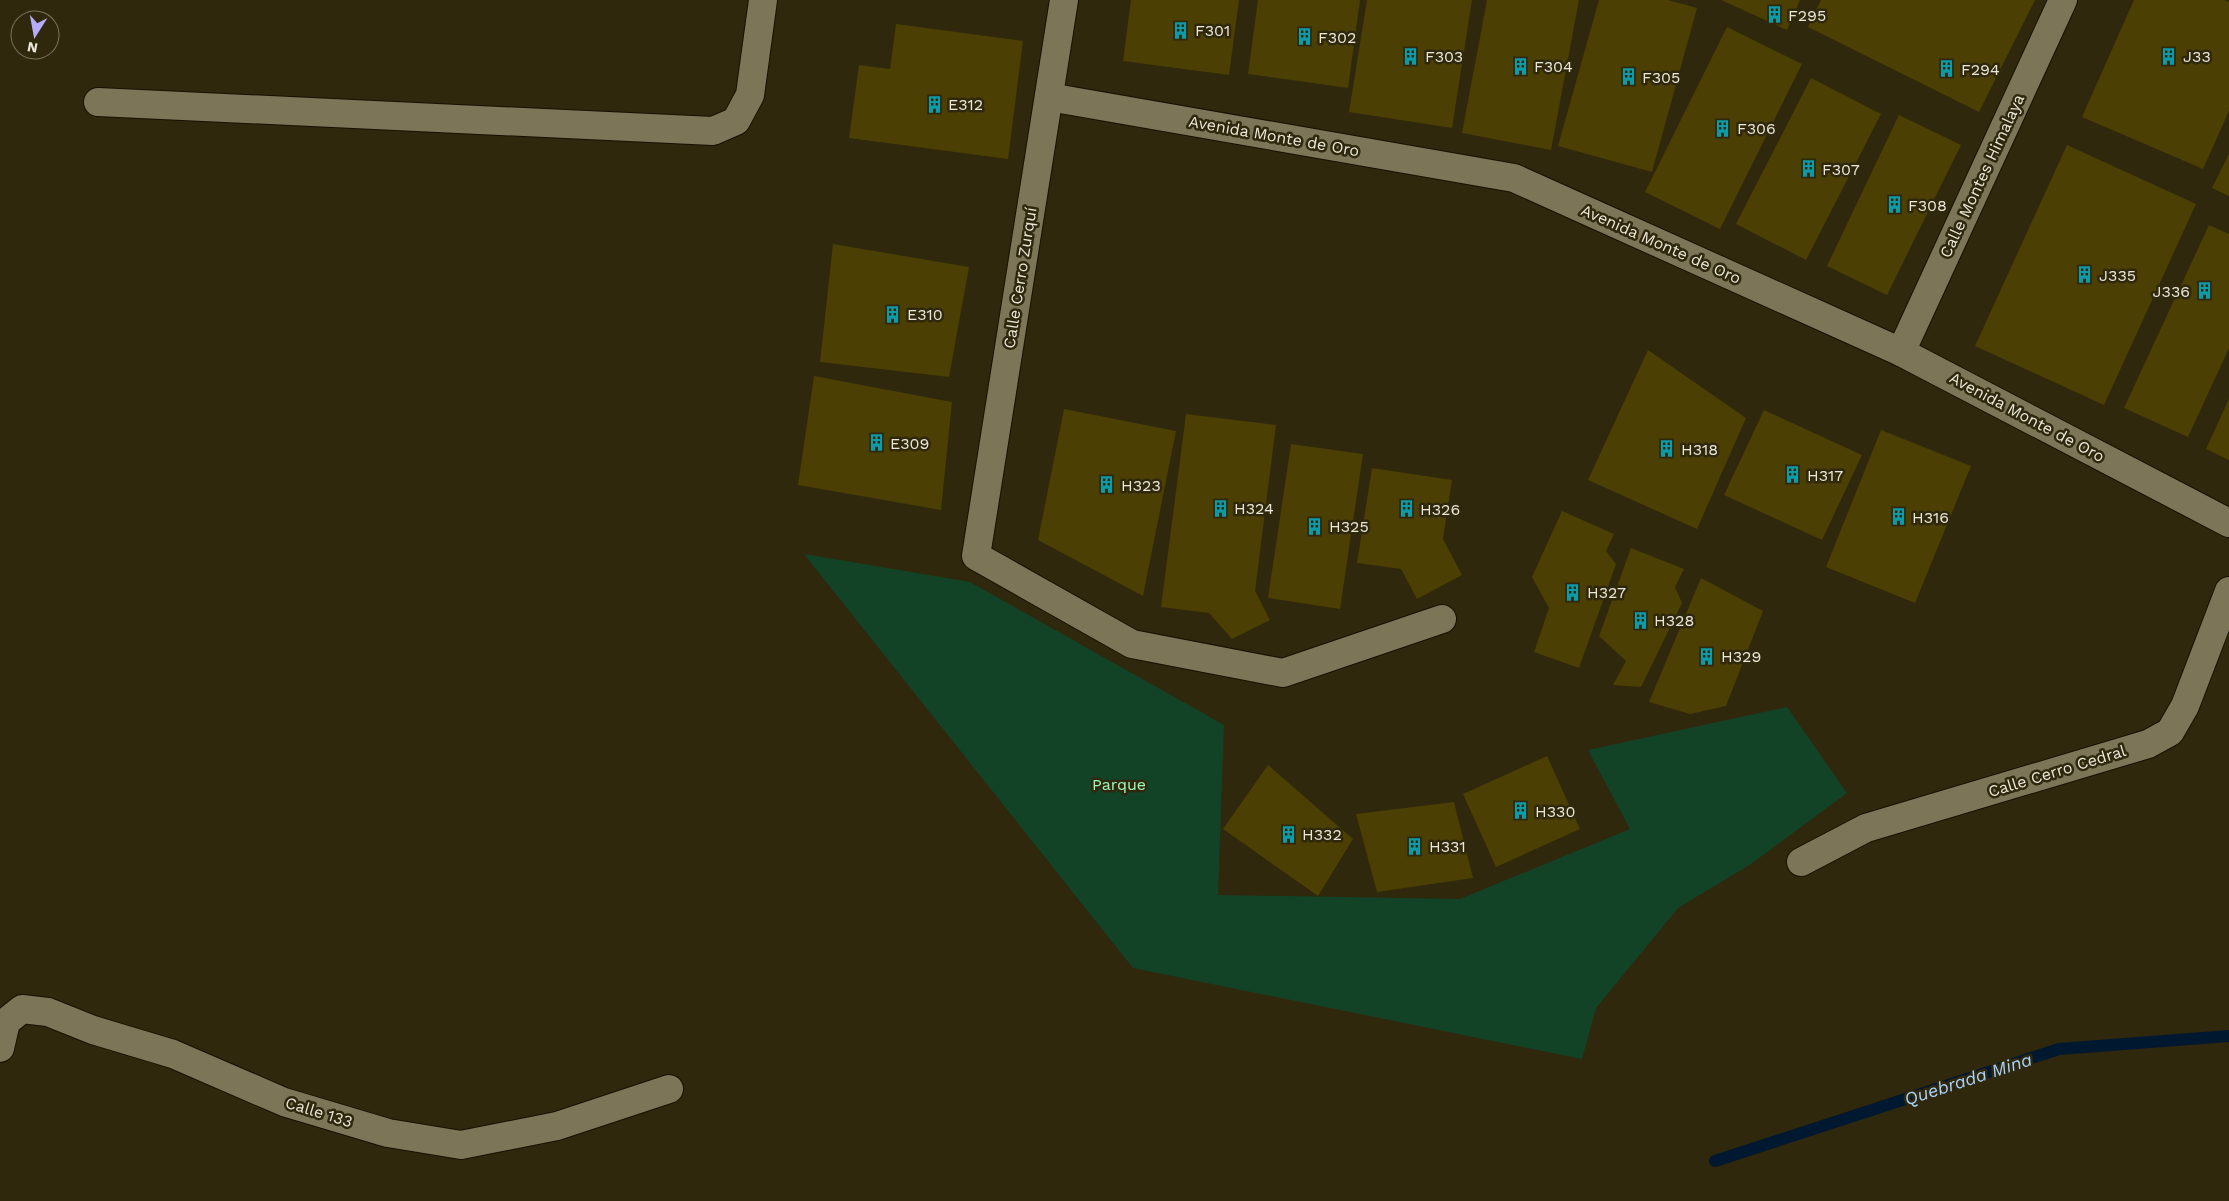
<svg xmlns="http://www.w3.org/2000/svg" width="2229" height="1201" font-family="'Work Sans',sans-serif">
<rect width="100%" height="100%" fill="#2f280d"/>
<path fill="#134327" d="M804,554L970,582L1224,725L1218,895L1460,899L1630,829L1588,750L1787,707L1847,793L1751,864L1678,908L1596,1008L1582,1059L1133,968Z"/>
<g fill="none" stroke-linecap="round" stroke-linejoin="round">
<path stroke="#011930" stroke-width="12" d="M1715,1161L2059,1049L2229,1036"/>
</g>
<g fill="#4b3f03">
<path d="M1131,0H1239L1229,75L1123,61Z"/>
<path d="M1258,0H1360L1348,88L1248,74Z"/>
<path d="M1367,0H1472L1452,128L1349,112Z"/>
<path d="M1487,0H1579L1551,150L1462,133Z"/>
<path d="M1599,0H1668L1697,8L1652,172L1558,146Z"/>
<path d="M1721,0H1800L1787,30Z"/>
<path d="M1821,0H2035L1979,112L1808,27Z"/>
<path d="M2134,0H2224L2229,2V111L2203,169L2082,117Z"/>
<path d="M896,24L1023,41L1008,159L849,138L859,65L890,69Z"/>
<path d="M1727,27L1802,64L1720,229L1645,192Z"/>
<path d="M1811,78L1881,114L1806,260L1736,224Z"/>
<path d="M1899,115L1961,145L1887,295L1827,266Z"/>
<path d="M2067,145L2196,204L2104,405L1975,346Z"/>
<path d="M2229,154V196L2212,188Z"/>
<path d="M2209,225L2229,234V348L2188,437L2124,408Z"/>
<path d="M833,244L969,267L949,377L820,362Z"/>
<path d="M1648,350L1746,418L1697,529L1588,480Z"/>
<path d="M814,376L952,402L941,510L798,485Z"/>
<path d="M2229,399V460L2206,449Z"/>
<path d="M1064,409L1176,431L1143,596L1038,540Z"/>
<path d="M1764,410L1862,455L1822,540L1724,495Z"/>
<path d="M1186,414L1276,425L1255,591L1270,620L1232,639L1209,613L1161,607Z"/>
<path d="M1881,430L1971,466L1915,603L1826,567Z"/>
<path d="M1291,444L1363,454L1340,609L1268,598Z"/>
<path d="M1372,468L1452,480L1443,539L1462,575L1417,599L1401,569L1357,563Z"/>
<path d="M1562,511L1614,534L1606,551L1616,564L1579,668L1534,652L1549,608L1532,577Z"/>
<path d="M1631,548L1684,569L1675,587L1682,603L1641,687L1613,685L1626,661L1599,636Z"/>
<path d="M1701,578L1763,611L1726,706L1690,714L1649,702Z"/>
<path d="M1547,756L1580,829L1496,867L1463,794Z"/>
<path d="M1268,765L1353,839L1318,896L1223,829Z"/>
<path d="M1454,802L1473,878L1377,892L1356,814Z"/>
</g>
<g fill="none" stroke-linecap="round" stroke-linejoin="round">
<defs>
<g id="minor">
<path d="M1064,0L976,556L1132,644L1283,673L1442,619"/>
<path d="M1049,97L1514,178L1901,352L2229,523"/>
<path d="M98,102L713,131L736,121L750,95L763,0"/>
<path d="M1901,352L2063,0"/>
<path d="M1801,862L1866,828L2148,744L2170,732L2185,706L2229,591"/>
<path d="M0,1048L6,1022L22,1009L48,1012L93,1030L173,1054L284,1102L388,1133L461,1145L557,1126L669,1089"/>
</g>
</defs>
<use href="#minor" stroke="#171100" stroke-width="30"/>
<use href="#minor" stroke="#7c7558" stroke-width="28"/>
</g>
<defs>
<symbol id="building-bare" viewBox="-9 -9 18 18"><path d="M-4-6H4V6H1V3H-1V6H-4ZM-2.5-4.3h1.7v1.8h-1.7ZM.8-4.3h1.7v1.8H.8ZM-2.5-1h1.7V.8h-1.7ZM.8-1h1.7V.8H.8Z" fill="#0f9aa8" stroke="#2f280d" stroke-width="2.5" paint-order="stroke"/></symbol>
</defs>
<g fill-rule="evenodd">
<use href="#building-bare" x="1762" y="2" width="25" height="25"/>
<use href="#building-bare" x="1168" y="18" width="25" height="25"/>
<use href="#building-bare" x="1292" y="24" width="25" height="25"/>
<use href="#building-bare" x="1398" y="44" width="25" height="25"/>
<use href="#building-bare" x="2156" y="44" width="25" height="25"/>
<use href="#building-bare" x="1508" y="54" width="25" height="25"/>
<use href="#building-bare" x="1934" y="56" width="25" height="25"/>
<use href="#building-bare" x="1616" y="64" width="25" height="25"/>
<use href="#building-bare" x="922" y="92" width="25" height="25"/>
<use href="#building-bare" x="1710" y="116" width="25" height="25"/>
<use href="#building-bare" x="1796" y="156" width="25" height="25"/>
<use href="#building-bare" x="1882" y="192" width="25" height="25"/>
<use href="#building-bare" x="2072" y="262" width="25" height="25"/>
<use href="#building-bare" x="2192" y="278" width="25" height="25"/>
<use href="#building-bare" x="880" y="302" width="25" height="25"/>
<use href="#building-bare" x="864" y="430" width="25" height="25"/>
<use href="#building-bare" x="1654" y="436" width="25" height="25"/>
<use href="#building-bare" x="1780" y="462" width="25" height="25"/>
<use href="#building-bare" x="1094" y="472" width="25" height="25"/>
<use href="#building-bare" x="1208" y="496" width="25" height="25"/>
<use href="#building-bare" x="1394" y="496" width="25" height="25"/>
<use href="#building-bare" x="1886" y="504" width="25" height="25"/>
<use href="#building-bare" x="1302" y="514" width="25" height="25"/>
<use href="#building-bare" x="1560" y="580" width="25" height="25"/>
<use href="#building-bare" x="1628" y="608" width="25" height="25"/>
<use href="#building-bare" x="1694" y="644" width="25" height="25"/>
<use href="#building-bare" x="1508" y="798" width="25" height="25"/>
<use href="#building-bare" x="1276" y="822" width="25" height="25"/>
<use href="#building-bare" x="1402" y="834" width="25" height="25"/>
</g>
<g text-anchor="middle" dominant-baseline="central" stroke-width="5" stroke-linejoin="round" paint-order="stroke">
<g font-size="16" fill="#ebe7d7" stroke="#2f280d" text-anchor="start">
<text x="1788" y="15">F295</text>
<text x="1195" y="30">F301</text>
<text x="1318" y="37">F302</text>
<text x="1425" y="56">F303</text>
<text x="2183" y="56">J33</text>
<text x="1534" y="66">F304</text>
<text x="1961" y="69">F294</text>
<text x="1642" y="77">F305</text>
<text x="948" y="104">E312</text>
<text x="1737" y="128">F306</text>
<text x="1822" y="169">F307</text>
<text x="1908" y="205">F308</text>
<text x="2099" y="275">J335</text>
<text x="2190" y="291" text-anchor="end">J336</text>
<text x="907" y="314">E310</text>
<text x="890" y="443">E309</text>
<text x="1681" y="449">H318</text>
<text x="1807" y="475">H317</text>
<text x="1121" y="485">H323</text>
<text x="1234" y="508">H324</text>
<text x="1420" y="509">H326</text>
<text x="1912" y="517">H316</text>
<text x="1329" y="526">H325</text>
<text x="1587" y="592">H327</text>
<text x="1654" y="620">H328</text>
<text x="1721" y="656">H329</text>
<text x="1535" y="811">H330</text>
<text x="1302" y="834">H332</text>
<text x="1429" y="846">H331</text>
</g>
<g font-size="16" fill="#ebe7d7" stroke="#2f280d">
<text transform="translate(1274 136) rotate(10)">Avenida Monte de Oro</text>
<text transform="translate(1982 176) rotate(-65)">Calle Montes Himalaya</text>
<text transform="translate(1661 244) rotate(24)">Avenida Monte de Oro</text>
<text transform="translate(1020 278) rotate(-81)">Calle Cerro Zurquí</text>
<text transform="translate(2027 417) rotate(28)">Avenida Monte de Oro</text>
<text transform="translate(2057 771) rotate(-17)">Calle Cerro Cedral</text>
<text transform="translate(319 1112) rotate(17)">Calle 133</text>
</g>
<g font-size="16" fill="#9bf8bb" stroke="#2f280d">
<text x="1119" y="784">Parque</text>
</g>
<g font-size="18" font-style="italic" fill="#aad4fe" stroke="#2f280d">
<text transform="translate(1968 1079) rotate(-18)">Quebrada Mina</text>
</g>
</g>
<g transform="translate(35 35) rotate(191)"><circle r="24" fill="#2f280d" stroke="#7a745e"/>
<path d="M0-4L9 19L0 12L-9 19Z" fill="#b6acf8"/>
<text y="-8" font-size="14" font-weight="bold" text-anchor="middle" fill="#ebe7d7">N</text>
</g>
</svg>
